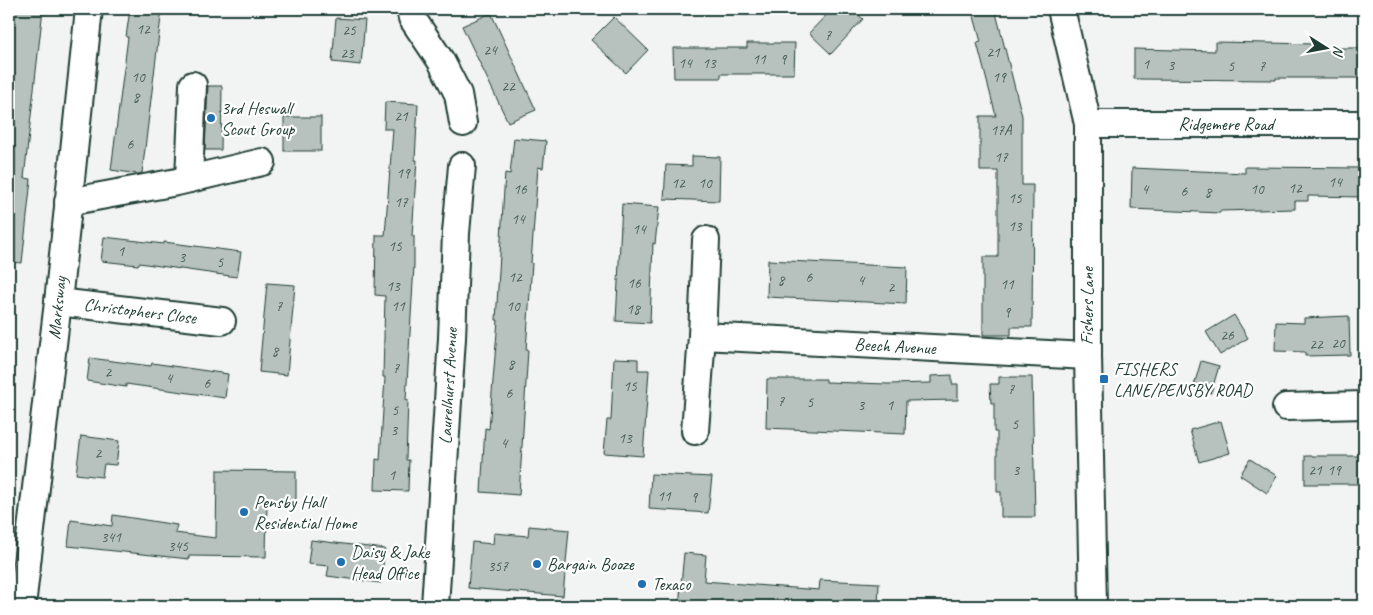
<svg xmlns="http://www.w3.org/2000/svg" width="1373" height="615" font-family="Caveat,sans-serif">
<rect width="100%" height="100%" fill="#f2f3f3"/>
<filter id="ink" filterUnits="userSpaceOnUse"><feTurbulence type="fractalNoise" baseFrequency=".02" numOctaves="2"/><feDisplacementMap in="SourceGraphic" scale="10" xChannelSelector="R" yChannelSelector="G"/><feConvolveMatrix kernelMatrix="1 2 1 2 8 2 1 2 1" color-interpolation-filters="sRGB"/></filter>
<g filter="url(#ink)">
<g fill="#b7c1bd" stroke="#1f3d34">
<path d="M12,9H43L24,178L31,179L22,263L9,262V36Z"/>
<path d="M130,9H162L142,173L138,174L111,170L128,37H126Z"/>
<path d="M832,9H852L863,19L831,54L809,33Z"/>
<path d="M972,9H995L1022,116V185H1033L1032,327H1011V335H983V257H998V171H980V116H996L977,43L981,42Z"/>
<path d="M491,13L536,110L508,122L462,26Z"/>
<path d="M614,17L648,50L626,73L591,40Z"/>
<path d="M336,18L365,20L361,65L332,62Z"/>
<path d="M1215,42L1315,44V48H1364V78H1276V80L1134,79V49L1215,51Z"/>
<path d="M747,43H795L794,74H721V78H674L673,48H747Z"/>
<path d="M208,86H222L221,150H205Z"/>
<path d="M385,102L418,104L415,160H417L412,236H414V266L406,400H408L406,460H409L408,491L375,490L376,459L380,460L385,377H383L385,296L375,295L376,235H385L393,129H384Z"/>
<rect x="284" y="117" width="37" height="34"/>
<path d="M514,138L546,141L543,168L538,167L531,263H532L526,350H528L519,495L481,492L485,428L489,429L498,320H496L505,173L510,174Z"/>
<path d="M692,156L720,157L719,201L664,199L666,165L692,166Z"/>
<path d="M1245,167L1364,168V197L1308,196V201H1295V209L1220,211V213L1131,209L1132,168L1245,173Z"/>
<path d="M622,204L659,207L655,244L653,243L650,323L616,321Z"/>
<path d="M104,237L164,244V242L241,252L237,277L139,263L138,265L101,261Z"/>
<path d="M768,260L907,267L906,304L767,297Z"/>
<path d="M267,283L295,285L287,375L259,372Z"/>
<path d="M1234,315L1248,338L1220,355L1206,332Z"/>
<path d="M1349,316L1350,355L1305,356V352L1275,351L1276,322L1304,323V318Z"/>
<path d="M90,358L151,366L152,363L228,374L225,398L126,384V387L87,381Z"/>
<path d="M614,358L638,359V370H649L643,456L604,453L607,420H611Z"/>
<path d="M1201,361L1219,366L1211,393L1193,389Z"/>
<path d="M952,375V384H958V400L906,401L905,434L766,428L767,379H826V382L888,384L931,383V376Z"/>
<path d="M999,377H1032L1035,517H1001V492H997V432H994V403H991L990,384H999Z"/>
<path d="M1221,421L1230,453L1199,462L1190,430Z"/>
<path d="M81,436L119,441L116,465L104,464L102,477L76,474Z"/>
<rect x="1305" y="456" width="59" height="28"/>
<path d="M1250,459L1277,476L1267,493L1240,475Z"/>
<path d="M217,470L296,471V505L267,504L266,557L189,556V559L68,546L71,520L112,526L113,515L177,525L175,533L216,538Z"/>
<path d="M651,474L712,477L708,513L649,509Z"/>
<path d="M529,526L569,530L563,596L468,588L472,542L493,544L494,533L528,536Z"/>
<path d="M311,540L385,549L381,583L327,576L329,566L308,564Z"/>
<path d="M684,553L706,555L704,581L819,590L820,580L879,583L878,606H679Z"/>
</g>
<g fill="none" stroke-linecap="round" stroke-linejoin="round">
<defs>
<g id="minor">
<path d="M410,9L412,18L441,61L458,94L463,123"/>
<path d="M1061,9L1088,124V356L1093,606"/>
<path d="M1088,124H1364"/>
<path d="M189,179L193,85"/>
<path d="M68,202L177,182L262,162"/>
<path d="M58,302L222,321"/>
<path d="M702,336L1088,356"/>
<path d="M1286,407L1364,405"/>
<path d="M695,431L702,336L706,240"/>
<path d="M22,606L58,302L89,9"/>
<path d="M435,606L452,338L456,233L462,166"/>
</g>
<path id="major" d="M9,605L22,606"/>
</defs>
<use href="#minor" stroke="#1f3d34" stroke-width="30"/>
<use href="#major" stroke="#1f3d34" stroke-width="31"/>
<use href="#minor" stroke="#fff" stroke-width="26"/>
<use href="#major" stroke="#fff" stroke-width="28"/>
</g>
</g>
<g fill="#1f6fb2" stroke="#fff" stroke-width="2">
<circle cx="211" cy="118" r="5"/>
<rect x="1099" y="374" width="10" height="10" rx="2.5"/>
<circle cx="244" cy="512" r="5"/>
<circle cx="341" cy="562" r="5"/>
<circle cx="537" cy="564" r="5"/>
<circle cx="642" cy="584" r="5"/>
</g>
<g text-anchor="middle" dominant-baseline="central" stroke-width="4.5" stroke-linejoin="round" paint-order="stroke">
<g font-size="15" fill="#455e56">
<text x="143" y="29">12</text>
<text x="349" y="30">25</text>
<text x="828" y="35">7</text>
<text x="490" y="50">24</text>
<text x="993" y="52">21</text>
<text x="347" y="53">23</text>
<text x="759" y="59">11</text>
<text x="783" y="59">9</text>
<text x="685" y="63">14</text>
<text x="709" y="63">13</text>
<text x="1146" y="64">1</text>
<text x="1171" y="65">3</text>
<text x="1231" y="66">5</text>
<text x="1262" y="66">7</text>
<text x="138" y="77">10</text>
<text x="999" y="77">19</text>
<text x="508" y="86">22</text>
<text x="136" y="97">8</text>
<text x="401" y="116">21</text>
<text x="1001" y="130">17A</text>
<text x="130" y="144">6</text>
<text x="1001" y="157">17</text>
<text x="403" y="173">19</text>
<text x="1335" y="182">14</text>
<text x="678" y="183">12</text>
<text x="705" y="183">10</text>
<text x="1295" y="188">12</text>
<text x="520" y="189">16</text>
<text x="1145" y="189">4</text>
<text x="1257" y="189">10</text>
<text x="1184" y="191">6</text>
<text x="1208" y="192">8</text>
<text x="1015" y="198">15</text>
<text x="401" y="202">17</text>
<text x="518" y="219">14</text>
<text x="1015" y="226">13</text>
<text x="639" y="229">14</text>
<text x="395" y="246">15</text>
<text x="121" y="251">1</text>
<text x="182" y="257">3</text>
<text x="220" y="262">5</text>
<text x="515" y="277">12</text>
<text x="809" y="277">6</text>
<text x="781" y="280">8</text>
<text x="861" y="280">4</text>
<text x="634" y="283">16</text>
<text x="1007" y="284">11</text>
<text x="393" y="286">13</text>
<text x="891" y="287">2</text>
<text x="279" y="306">7</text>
<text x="398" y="306">11</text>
<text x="513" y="306">10</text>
<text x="633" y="309">18</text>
<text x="1007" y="312">9</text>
<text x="1227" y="335">26</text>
<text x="1338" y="343">20</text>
<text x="1316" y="344">22</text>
<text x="275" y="351">8</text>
<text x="511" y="364">8</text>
<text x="396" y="368">7</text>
<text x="108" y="372">2</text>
<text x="169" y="378">4</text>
<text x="207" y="383">6</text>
<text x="630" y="386">15</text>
<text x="1011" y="389">7</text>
<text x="509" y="393">6</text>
<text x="781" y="401">7</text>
<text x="810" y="402">5</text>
<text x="861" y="405">3</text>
<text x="890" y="405">1</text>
<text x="395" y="410">5</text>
<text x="1015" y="424">5</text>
<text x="394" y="430">3</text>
<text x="625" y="438">13</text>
<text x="504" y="443">4</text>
<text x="98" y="453">2</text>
<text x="1016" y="470">3</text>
<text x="1315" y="470">21</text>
<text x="1334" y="470">19</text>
<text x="392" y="475">1</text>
<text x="664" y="496">11</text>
<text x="694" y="497">9</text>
<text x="111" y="537">341</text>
<text x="178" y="546">345</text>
<text x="498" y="566">357</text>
</g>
<g font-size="18" fill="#1f3d34" stroke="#fff" text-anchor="start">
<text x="221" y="108">3rd Heswall<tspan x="221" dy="21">Scout Group</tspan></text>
<text x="1114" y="369">FISHERS<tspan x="1114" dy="21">LANE/PENSBY ROAD</tspan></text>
<text x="254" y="502">Pensby Hall<tspan x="254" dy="21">Residential Home</tspan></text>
<text x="351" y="552">Daisy &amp; Jake<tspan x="351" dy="21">Head Office</tspan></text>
<text x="547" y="564">Bargain Booze</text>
<text x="652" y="584">Texaco</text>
</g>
<g font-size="18" fill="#1f3d34" stroke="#fff">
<text x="1226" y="124">Ridgemere Road</text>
<text transform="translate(1087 306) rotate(-90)">Fishers Lane</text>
<text transform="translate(57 308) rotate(-84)">Marksway</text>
<text transform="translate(140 311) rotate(7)">Christophers Close</text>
<text transform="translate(895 346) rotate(3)">Beech Avenue</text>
<text transform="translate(448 386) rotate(-87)">Laurelhurst Avenue</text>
</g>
</g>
<rect width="1373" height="615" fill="none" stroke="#fff" stroke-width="30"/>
<rect x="15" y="15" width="1343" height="585" fill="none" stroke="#1f3d34" stroke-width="2" filter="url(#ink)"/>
<g transform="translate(1326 48) rotate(101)" stroke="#ffffff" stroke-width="4" paint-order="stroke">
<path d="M0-4L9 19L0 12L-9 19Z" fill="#1f3d34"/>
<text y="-8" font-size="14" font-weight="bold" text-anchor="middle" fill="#1f3d34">N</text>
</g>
</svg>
